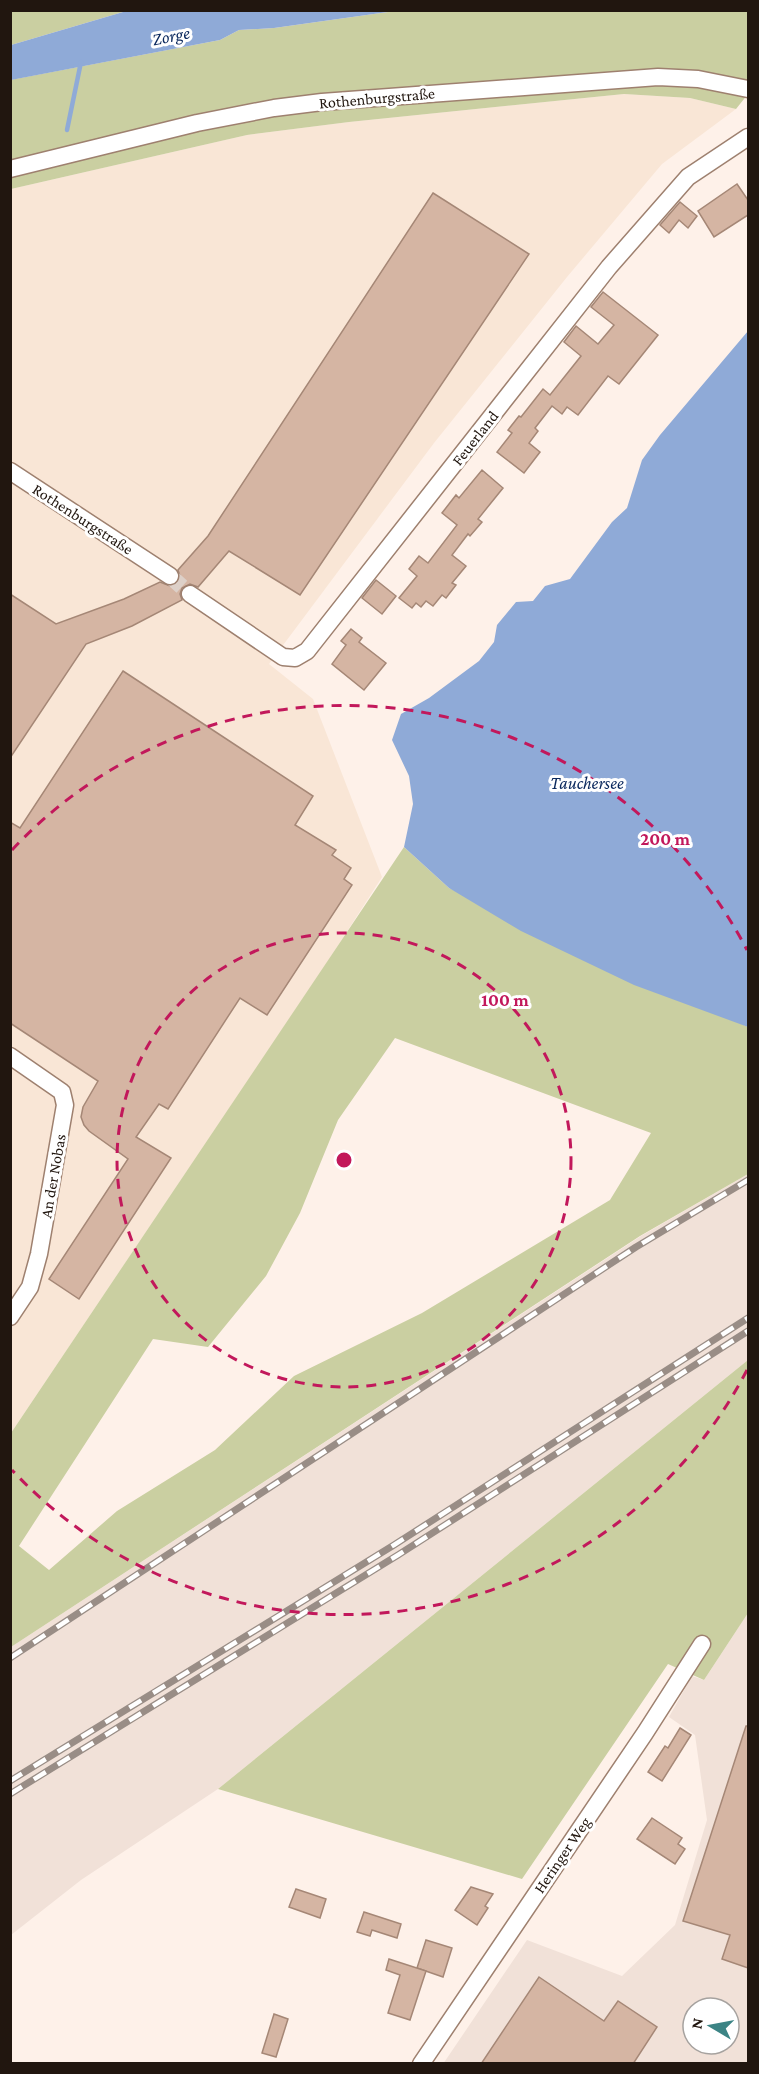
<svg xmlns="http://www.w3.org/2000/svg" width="759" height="2074" font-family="'Crimson Pro',serif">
<rect width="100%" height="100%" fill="#fef1e9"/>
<g fill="#f1e1d8" fill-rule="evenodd">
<path d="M748,1174V1360L218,1789L81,1880L11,1935V1647L641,1236Z"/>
<path d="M748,1613V2063L443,2064L527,1940L622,1976L675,1925L707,1820L695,1735L669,1717L692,1676L704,1680ZM693,2008H729V2044H693Z"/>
</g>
<path fill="#f9e6d6" d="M624,94L690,98L736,109L662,164L567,277L434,443L269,664L313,699L382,877L328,961L11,1433V189L247,135L349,122Z"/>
<g fill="#cacfa1" fill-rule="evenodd">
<path d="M11,11H142L123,12L11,45Z"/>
<path d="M395,11H748V94L736,109L690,98L624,94L349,122L247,135L11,189L10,80L220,40L239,30L274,28Z"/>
<path d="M404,847L449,888L748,1027V1174L640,1236L11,1647V1433ZM395,1038L651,1133L610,1200L422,1313L294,1376L215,1450L117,1511L49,1570L19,1546L153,1339L208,1347L266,1276L300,1213L338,1120Z"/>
<path d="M748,1360V1613L704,1680L668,1664L522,1879L218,1789Z"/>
</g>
<g fill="#8faad7">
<path d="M142,10H395V11L274,28L239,30L220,40L11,80V45L123,12Z"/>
<path d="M748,331V1027L634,985L521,931L449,888L404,847L413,804L409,776L392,740L401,714L429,698L479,661L494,642L497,625L516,602L533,601L545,586L570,579L612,522L627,508L642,460L660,435Z"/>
</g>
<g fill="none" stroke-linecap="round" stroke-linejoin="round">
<path stroke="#8faad7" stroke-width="4.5" d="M67,130L81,62"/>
</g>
<g fill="#d5b5a3" stroke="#a58776" stroke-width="1.5">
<path d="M737,184L748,200V215L714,237L698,211Z"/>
<path d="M433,193L529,254L300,595L229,551L198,587L190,584L182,588L180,594L182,600L132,626L86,644L10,758V594L56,624L124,599L160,582L170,586L178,582L180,576L178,570L208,536Z"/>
<path d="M680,202L697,216L688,228L679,220L669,233L660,225Z"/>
<path d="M603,292L658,335L619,384L608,376L578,415L567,407L562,414L552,406L535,428L538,431L529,443L540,452L524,473L497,452L512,433L508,430L519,416L521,417L543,389L550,395L581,356L564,342L576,326L598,344L614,325L591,307Z"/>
<path d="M482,470L503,488L478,519L482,522L470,536L468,534L452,555L466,566L452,583L456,585L446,598L442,595L433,606L426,601L421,607L416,603L412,608L399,598L417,576L409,569L419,556L428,563L457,525L442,513L456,495L459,498Z"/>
<path d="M376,580L396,596L382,614L362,598Z"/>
<path d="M351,629L362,638L359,642L386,663L364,690L332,664L346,645L341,641Z"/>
<path d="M123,671L313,796L295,825L336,850L332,855L351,868L344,879L352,885L267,1015L240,998L168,1109L159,1104L136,1137L171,1158L79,1299L49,1279L128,1159L89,1131L84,1125L81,1117L83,1107L98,1081L10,1023V822L20,828Z"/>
<path d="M746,1726H748V1968L722,1959L730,1935L683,1921Z"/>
<path d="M680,1728L691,1735L662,1781L648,1772L665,1746L668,1748Z"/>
<path d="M652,1818L682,1838L678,1844L685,1849L675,1864L637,1839Z"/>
<path d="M471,1887L493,1894L485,1906L488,1908L477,1925L455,1910Z"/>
<path d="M296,1889L326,1899L320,1918L289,1907Z"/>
<path d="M364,1912L401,1924L397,1938L372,1930L370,1936L357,1932Z"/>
<path d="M426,1940L452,1948L443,1977L417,1968Z"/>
<path d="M389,1959L426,1971L410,2020L388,2013L400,1975L386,1970Z"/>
<path d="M539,1977L604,2021L618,2001L657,2027L633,2064H481Z"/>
<path d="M274,2014L288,2019L276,2057L262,2053Z"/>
</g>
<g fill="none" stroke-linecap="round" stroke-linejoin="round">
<path stroke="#ddd0c8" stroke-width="16" stroke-dasharray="16 8" stroke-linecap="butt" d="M170,576L190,594"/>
<defs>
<g id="minor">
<path d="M10,169L197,123L274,108L322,102L658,77L698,79L748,89"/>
<path d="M10,471L170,576"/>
<path d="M190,594L283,657L295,658L307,651L609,267L688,177L748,137"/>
<path d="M10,1056L62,1092L65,1105L39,1254L30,1287L10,1317"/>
<path d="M421,2064L645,1733L702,1644"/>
</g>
</defs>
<use href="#minor" stroke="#9e806f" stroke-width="19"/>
<use href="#minor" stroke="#fff" stroke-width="16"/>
<defs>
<g id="rail">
<path d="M10,1658L636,1247L748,1180"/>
<path d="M10,1781L394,1545L748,1318"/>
<path d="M10,1794L398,1555L748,1331"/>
</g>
</defs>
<use href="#rail" stroke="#998d86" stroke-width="7"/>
<use href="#rail" stroke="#fff" stroke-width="4.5" stroke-dasharray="14" stroke-linecap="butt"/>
</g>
<g fill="none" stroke="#c2185b" stroke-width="3" stroke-dasharray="10 8">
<circle cx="344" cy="1160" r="227"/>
<path d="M747 1370A454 454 0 0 1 12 1470M12 850A454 454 0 0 1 747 950"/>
</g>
<g text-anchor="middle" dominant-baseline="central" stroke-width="6" stroke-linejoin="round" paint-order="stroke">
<g font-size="16" fill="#21160f" stroke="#fff">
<text transform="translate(377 98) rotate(-5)">Rothenburgstraße</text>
<text transform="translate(475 438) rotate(-52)">Feuerland</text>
<text transform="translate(83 519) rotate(33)">Rothenburgstraße</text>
<text transform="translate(53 1176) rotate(-80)">An der Nobas</text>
<text transform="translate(562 1855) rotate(-56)">Heringer Weg</text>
</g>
<g font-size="18" font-style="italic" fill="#09275c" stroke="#fff">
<text transform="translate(171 36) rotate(-11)">Zorge</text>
<text x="587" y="783">Tauchersee</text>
</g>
</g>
<circle cx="344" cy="1160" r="9" fill="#c2185b" stroke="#fff" stroke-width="3"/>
<g font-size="18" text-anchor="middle" font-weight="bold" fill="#c2185b" stroke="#fff" stroke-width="6" stroke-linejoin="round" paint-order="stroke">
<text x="665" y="845">200 m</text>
<text x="505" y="1006">100 m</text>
</g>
<rect width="759" height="2074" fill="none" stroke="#21160f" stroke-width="24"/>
<g transform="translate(711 2026) rotate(280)"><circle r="28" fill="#ffffff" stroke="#a6a29f" stroke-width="1.5"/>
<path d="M0-4.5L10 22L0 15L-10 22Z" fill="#3c8485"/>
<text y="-9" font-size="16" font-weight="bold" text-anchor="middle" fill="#21160f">N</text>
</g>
</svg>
